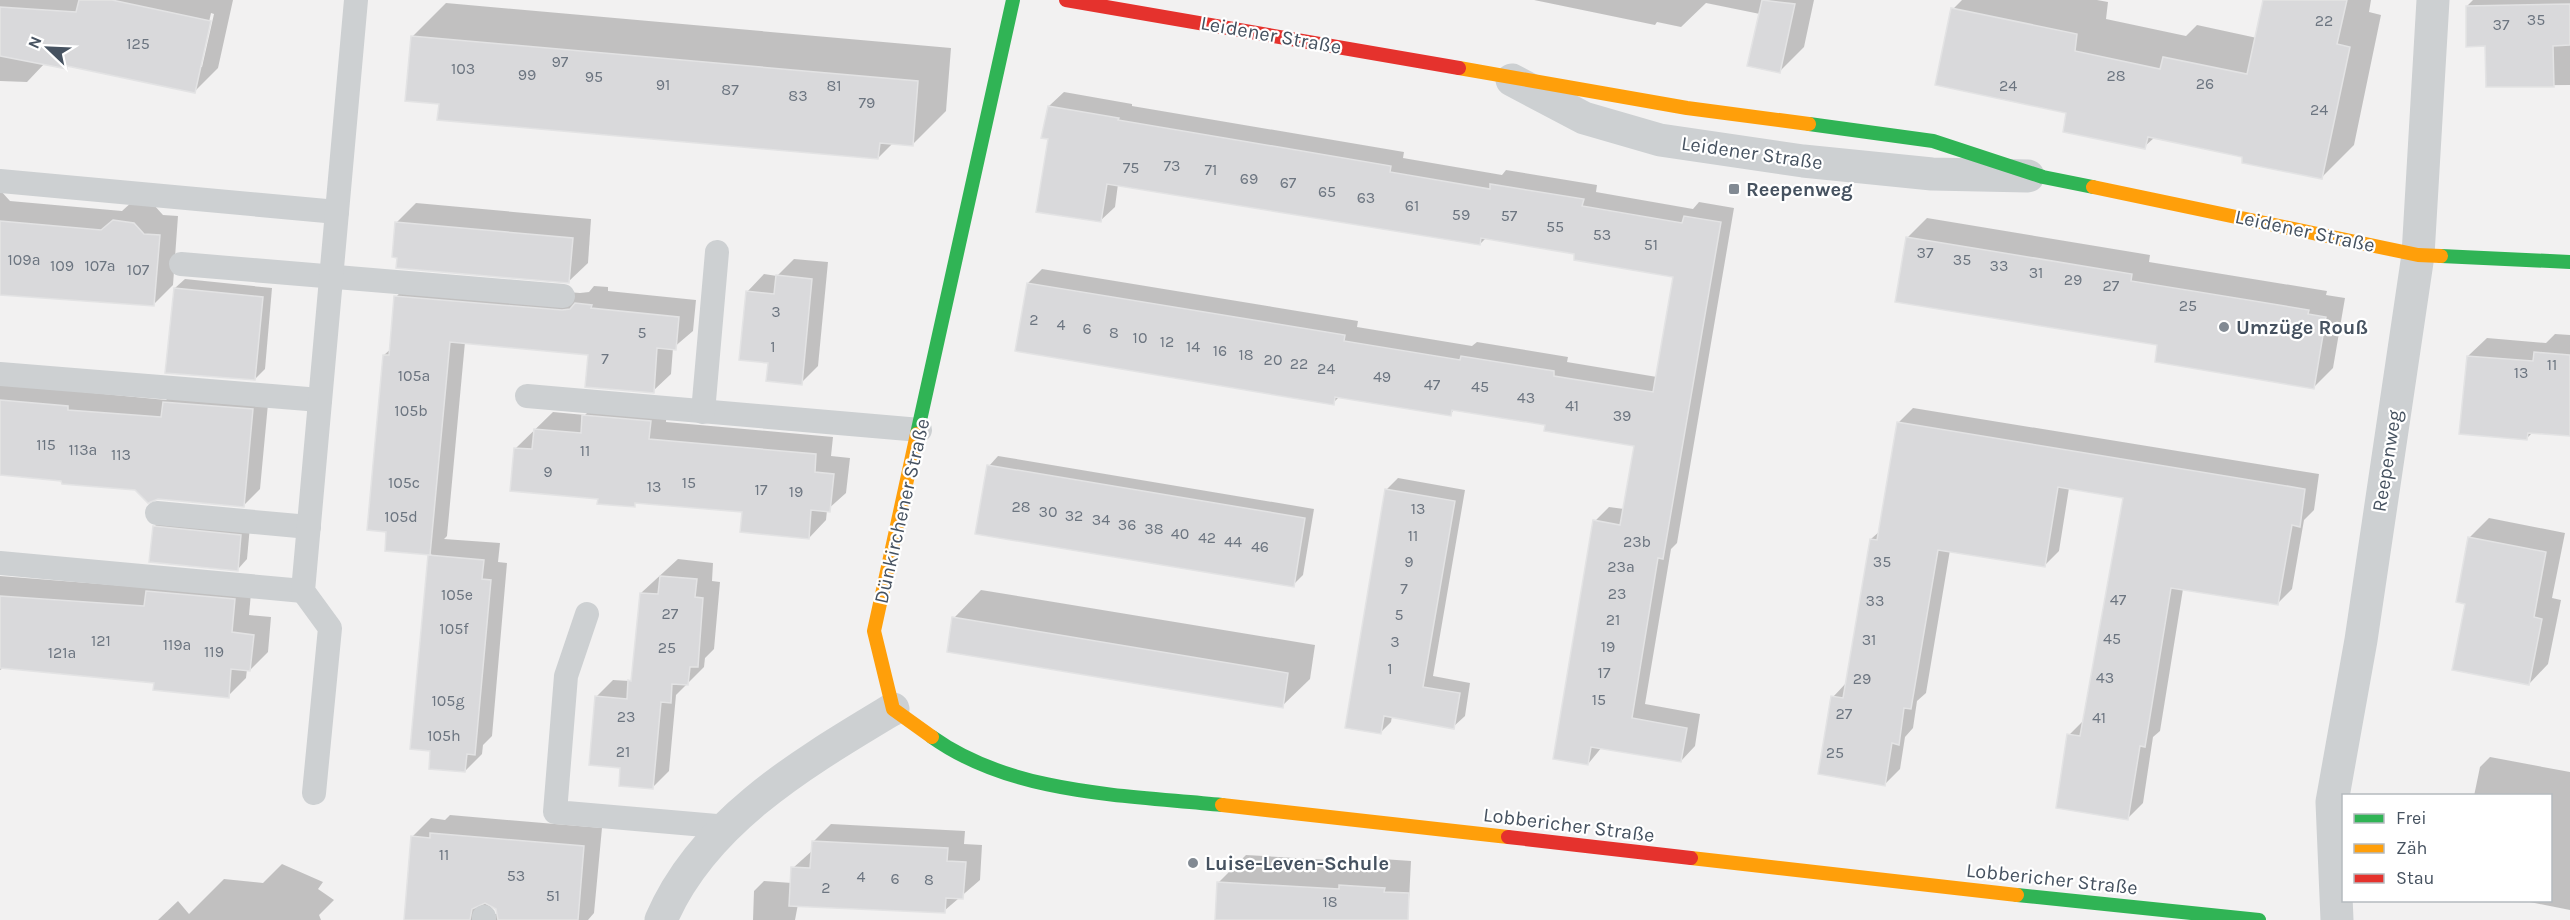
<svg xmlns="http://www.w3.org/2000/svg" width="2570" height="920" font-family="Karla,sans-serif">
<rect width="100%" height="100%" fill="#f2f1f1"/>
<g fill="#0003" fill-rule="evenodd">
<path d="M0,0H233L218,68L194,92L69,65L66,68L45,63L27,82L0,81ZM211,13L214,14L202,67H199Z"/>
<path d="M1534,0H1814L1804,47L1779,72L1760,14L1706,3L1681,27L1657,22L1655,25Z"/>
<path d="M1962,0H2097L2108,2L2106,19L2186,36L2197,25L2257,38L2264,0H2371L2369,12L2381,15L2354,145L2321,178L2244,156L2155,137L2144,147L2067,112L1953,9Z"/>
<path d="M2473,0H2570V85L2487,86L2486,45L2467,6Z"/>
<path d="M446,3L951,48L946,111L912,145L893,143L878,158L440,103L412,37Z"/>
<path d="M1064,92L1132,104V106L1404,152L1403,158L1502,175L1506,170L1597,185L1596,192L1693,209L1699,202L1734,208L1677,543L1671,549L1645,704L1700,714L1695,746L1681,761L1602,747L1588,764L1595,521L1609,507L1624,509L1635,445L1546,424L1455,409L1450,414L1340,396L1333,403L1028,283L1042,269L1358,321L1357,327L1472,346L1477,342L1568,357L1567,362L1657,377L1675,276L1576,253L1486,238L1480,244L1118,184L1115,207L1100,221L1050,138L1049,106Z"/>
<path d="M0,190L10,201L122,211L133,201L153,204L163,215L178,216L173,285L153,305L0,291Z"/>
<path d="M416,203L591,219L588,263L568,282L396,223Z"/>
<path d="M1927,218L2150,255L2149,262L2327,291L2326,295L2345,298L2333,368L2314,387L2159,344L1907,238Z"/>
<path d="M794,259L828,262L818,366L801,383L769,362L747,292L764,274L777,276Z"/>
<path d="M185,279L272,288L265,369L255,379L175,288Z"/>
<path d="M413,279L580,293L589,292L594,286L608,287V291L696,300L693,331L673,348L671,374L653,391L589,353L465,342L447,536L444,539L500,543L498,562L507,563L492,736L483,745L482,754L465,771L429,556L432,554L386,549L384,355L392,348L396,297Z"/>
<path d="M2555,334L2570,335V434L2533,432L2526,439L2468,356L2487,338L2546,343Z"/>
<path d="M0,384L166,400L181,386L269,393L260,489L244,505L136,489L0,473Z"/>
<path d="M601,399L667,404L666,422L833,437L831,456L850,458L846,493L827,510L826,520L809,538L744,511L638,502L634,505L599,498L516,448L553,412L585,415Z"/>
<path d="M1913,408L2319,474L2314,510L2304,520L2292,589L2277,604L2183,589L2160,731L2153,737L2143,803L2128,818L2069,735L2084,720L2125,497L2069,488L2059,551L2044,566L1950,550L1926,693L1917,701L1913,728L1905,737L1900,769L1885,784L1833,697L1847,682L1871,539L1880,531L1898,423Z"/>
<path d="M998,456L1314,509L1303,575L1293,585L989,466Z"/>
<path d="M1398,478L1465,490L1433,676L1470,683L1465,716L1453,727L1392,716L1391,722L1380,733L1387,489Z"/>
<path d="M164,517L250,526L247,559L238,569L154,527Z"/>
<path d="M2489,518L2565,533L2552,598L2561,600L2548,664L2529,684L2466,603L2469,538Z"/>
<path d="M678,559L713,563L712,581L720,582L714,649L705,658L704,667L676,695L669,771L652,788L622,766L596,697L613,680L630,681L633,678L641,593Z"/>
<path d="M0,576L151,588L252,582L249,615L271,617L268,652L250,670L247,669L246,678L228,696L156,682L5,667L0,670Z"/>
<path d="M981,590L1315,645L1310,679L1282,706L954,618Z"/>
<path d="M2490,757L2570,772V910L2520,900H2550V796H2474L2480,767Z"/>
<path d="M450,815L602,828L594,913L588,920H405L412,837L431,818L445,820ZM489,904H492L499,914H495Z"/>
<path d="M831,824L965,831L964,844L982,845L980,880L944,911L798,904L795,920H753L754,891L764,881L792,883L793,868L813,850V842Z"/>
<path d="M1246,855L1364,862L1368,858L1411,861L1408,920H1216L1218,883Z"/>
<path d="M282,864L323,882L318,889L334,900L319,915L321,920H158L178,901L189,914L224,879L263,883Z"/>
</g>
<g fill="#d9d9db" stroke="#e3e3e4" stroke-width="1.5">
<path d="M79,0H112L211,21L195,93L67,66V69L0,56V7L76,12Z"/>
<path d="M1762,0L1795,4L1780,73L1747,66Z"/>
<path d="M2263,0H2347L2337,44L2350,47L2322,179L2242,163V157L2148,137L2145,149L2063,132L2066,113L1935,85L1951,8L2077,34L2075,51L2160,69L2163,57L2247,74Z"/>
<path d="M2570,4V45L2553,46L2554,87H2486L2485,46L2466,47V6Z"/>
<path d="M411,36L918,81L913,146L880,143L878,159L437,120L439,104L405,101Z"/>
<path d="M1048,106L1119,118L1118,120L1391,166L1390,172L1490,189V184L1584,199L1582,206L1682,223L1684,216L1721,222L1663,559L1658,558L1632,718L1687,728L1681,762L1591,747L1588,765L1553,759L1593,520L1620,525L1634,446L1544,431L1545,425L1452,410L1451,416L1335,397L1334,405L1015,351L1027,283L1345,335L1344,341L1460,360L1461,356L1554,371V376L1653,392L1673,277L1574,260V254L1481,238L1480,245L1107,184L1101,222L1036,212L1048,139L1041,138Z"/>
<path d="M113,220L134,223L144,234L160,235L154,306L0,295V221L101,230Z"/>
<path d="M395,222L573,238L569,283L396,268L397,258L392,257Z"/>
<path d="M1906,237L2132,274L2131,281L2309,310L2308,314L2326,317L2314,389L2155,362L2157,345L1895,302Z"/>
<path d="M776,275L812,279L802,385L766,381L768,363L739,360L746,291L774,294Z"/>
<path d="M174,288L263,297L255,380L165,373Z"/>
<path d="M394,296L562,310L570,309L575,303L592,305L591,308L679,317L676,350L657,348L654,393L585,387L588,355L450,342L430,555L385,551L386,532L367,530L383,355H389Z"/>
<path d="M2534,352L2570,355V436L2528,433L2527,440L2459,434L2467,356L2533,361Z"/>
<path d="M0,400L68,406V410L161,417L163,402L253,409L244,507L158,499L148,503L135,490L62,484L61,481L0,475Z"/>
<path d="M582,415L651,421L649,439L816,454L815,472L834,474L830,512L811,510L809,539L740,532L742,512L635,503V507L597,504L598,499L510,491L514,448L532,449L534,429L581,433Z"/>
<path d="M1897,422L2305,489L2300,527L2292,525L2278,605L2171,588L2145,747L2140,746L2128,820L2056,808L2067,734L2080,736L2123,498L2058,487L2045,567L1938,550L1911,709L1904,708L1899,745L1892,743L1885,786L1818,774L1831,696L1843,698L1870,539L1877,540Z"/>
<path d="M987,465L1305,518L1294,587L975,534Z"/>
<path d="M1385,489L1455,501L1423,687L1460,693L1454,729L1384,716L1381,734L1345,728Z"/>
<path d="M153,526L241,535L238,571L149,562Z"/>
<path d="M2468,537L2546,552L2534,617L2542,619L2529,685L2452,670L2465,604L2456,602Z"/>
<path d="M428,555L484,560L482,579L491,580L475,755L467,754L465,772L429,769L430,751L410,749Z"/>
<path d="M660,576L697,579L695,597L703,598L698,667H690L688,685L672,684L671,703L661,702L653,789L619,786L620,768L589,765L595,696L627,699L628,680L631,681L640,593L658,594Z"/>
<path d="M146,591L235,599L232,632L254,635L250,671L231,669L229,698L153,690L154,683L0,668V596L144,606Z"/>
<path d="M952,617L1288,673L1283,708L947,652Z"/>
<path d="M430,833L584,846L578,920H498L496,909L485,903L472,909L470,920H404L411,836L430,838Z"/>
<path d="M812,841L948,848L947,861L966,862L963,899L946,898L945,913L789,906L791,867L810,868Z"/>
<path d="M1217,882L1339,889V885L1385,888L1384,892L1409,893L1408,920H1215Z"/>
</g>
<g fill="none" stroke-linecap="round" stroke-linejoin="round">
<g stroke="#cdd0d2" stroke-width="24">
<path d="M0,181L337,212"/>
<path d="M181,264L563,296"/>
<path d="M0,374L320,400"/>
<path d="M527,396L920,430"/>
<path d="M703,412L717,252"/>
<path d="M157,513L309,527"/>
<path d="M0,563L303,591"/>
<path d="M587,614L566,676L555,812L728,827"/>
<path d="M314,793L330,628L303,591L356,0"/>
<path d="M484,920V917"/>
</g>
<g stroke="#cdd0d2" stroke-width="33">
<path d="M1512,80L1584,118L1660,140L1803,161L1932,174L2028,176"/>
<path d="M661,920C703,821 805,762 893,709"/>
<path d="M2337,920L2332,802L2361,640L2418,255L2433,0"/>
</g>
<g stroke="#30b455" stroke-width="14">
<path d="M1809,124L1933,141L2043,177L2093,187"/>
<path d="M2441,256L2570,262"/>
<path d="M917,434L1013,0"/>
<path d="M932,737C1013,795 1126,795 1222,805"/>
<path d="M2017,895L2259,920"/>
</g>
<g stroke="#ff9f0a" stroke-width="14">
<path d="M1459,68L1687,108L1809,124"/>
<path d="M2093,187L2418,255L2441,256"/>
<path d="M917,434L874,631L893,709L932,737"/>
<path d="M1222,805L1508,837"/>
<path d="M1691,858L2017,895"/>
</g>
<g stroke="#e5322d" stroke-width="14">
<path d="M1066,0L1459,68"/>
<path d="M1508,837L1691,858"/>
</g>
</g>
<g fill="#828a93" stroke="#fff" stroke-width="2">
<rect x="1728" y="183" width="12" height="12" rx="3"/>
<circle cx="2224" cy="327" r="6"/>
<circle cx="1193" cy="863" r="6"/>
</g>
<g text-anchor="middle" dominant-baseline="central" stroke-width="4.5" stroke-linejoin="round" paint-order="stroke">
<g font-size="16" fill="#6c7580">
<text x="2536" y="19">35</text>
<text x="2324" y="20">22</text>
<text x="2501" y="24">37</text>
<text x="138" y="43">125</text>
<text x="560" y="61">97</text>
<text x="463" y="68">103</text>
<text x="527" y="74">99</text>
<text x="2116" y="75">28</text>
<text x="594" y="76">95</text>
<text x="2205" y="83">26</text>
<text x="663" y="84">91</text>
<text x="834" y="85">81</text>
<text x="2008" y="85">24</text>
<text x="730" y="89">87</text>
<text x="798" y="95">83</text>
<text x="867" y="102">79</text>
<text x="2319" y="109">24</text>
<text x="1172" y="165">73</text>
<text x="1131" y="167">75</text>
<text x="1211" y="169">71</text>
<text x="1249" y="178">69</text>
<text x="1288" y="182">67</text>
<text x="1327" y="191">65</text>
<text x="1366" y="197">63</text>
<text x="1412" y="205">61</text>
<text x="1461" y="214">59</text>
<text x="1509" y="215">57</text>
<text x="1555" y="226">55</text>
<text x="1602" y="234">53</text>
<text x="1651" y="244">51</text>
<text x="1925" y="252">37</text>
<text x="24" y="259">109a</text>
<text x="1962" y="259">35</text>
<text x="62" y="265">109</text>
<text x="100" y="265">107a</text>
<text x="1999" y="265">33</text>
<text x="138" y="269">107</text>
<text x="2036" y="272">31</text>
<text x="2073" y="279">29</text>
<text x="2111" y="285">27</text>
<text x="2188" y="305">25</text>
<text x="776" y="311">3</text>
<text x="1034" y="319">2</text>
<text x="1061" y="324">4</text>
<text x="1087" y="328">6</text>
<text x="642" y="332">5</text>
<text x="1114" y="332">8</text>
<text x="1140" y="337">10</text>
<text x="1167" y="341">12</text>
<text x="773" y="346">1</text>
<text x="1193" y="346">14</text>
<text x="1220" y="350">16</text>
<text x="1246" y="354">18</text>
<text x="605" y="358">7</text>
<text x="1273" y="359">20</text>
<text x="1299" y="363">22</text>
<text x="2552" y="364">11</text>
<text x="1326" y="368">24</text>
<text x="2521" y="372">13</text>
<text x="414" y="375">105a</text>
<text x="1382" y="376">49</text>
<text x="1432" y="384">47</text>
<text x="1480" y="386">45</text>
<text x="1526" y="397">43</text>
<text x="1572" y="405">41</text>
<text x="411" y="410">105b</text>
<text x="1622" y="415">39</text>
<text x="46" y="444">115</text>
<text x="83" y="449">113a</text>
<text x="585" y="450">11</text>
<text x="121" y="454">113</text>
<text x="548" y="471">9</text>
<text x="404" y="482">105c</text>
<text x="689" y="482">15</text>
<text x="654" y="486">13</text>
<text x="761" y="489">17</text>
<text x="796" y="491">19</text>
<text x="1021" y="506">28</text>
<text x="1418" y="508">13</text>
<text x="1048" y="511">30</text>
<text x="1074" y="515">32</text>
<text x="401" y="516">105d</text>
<text x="1101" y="519">34</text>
<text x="1127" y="524">36</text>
<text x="1154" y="528">38</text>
<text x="1180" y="533">40</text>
<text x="1413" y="535">11</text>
<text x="1207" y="537">42</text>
<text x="1233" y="541">44</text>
<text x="1637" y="541">23b</text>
<text x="1260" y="546">46</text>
<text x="1409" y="561">9</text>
<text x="1882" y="561">35</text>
<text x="1621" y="566">23a</text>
<text x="1404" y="588">7</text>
<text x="1617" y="593">23</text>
<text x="457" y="594">105e</text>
<text x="2118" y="599">47</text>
<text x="1875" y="600">33</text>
<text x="670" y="613">27</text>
<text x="1399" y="614">5</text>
<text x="1613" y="619">21</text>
<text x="454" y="628">105f</text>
<text x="2112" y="638">45</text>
<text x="1869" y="639">31</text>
<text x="101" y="640">121</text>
<text x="1395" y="641">3</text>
<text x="177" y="644">119a</text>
<text x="1608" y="646">19</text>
<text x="667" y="647">25</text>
<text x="214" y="651">119</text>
<text x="62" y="652">121a</text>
<text x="1390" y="668">1</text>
<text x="1604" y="672">17</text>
<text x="2105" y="677">43</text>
<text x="1862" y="678">29</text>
<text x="1599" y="699">15</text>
<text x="448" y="700">105g</text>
<text x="1844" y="713">27</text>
<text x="626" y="716">23</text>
<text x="2099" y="717">41</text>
<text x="444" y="735">105h</text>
<text x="623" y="751">21</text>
<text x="1835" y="752">25</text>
<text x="444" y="854">11</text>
<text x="516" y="875">53</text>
<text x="861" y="876">4</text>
<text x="895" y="878">6</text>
<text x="929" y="879">8</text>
<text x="826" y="887">2</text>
<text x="553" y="895">51</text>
<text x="1330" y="901">18</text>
</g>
<g font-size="20" fill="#465260" stroke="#fff">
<text transform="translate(1271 35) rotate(10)">Leidener Straße</text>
<text transform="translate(1752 153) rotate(8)">Leidener Straße</text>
<text transform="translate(2305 231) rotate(12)">Leidener Straße</text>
<text transform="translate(2387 461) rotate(-81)">Reepenweg</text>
<text transform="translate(902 511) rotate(-77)">Dünkirchener Straße</text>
<text transform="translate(1569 825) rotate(7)">Lobbericher Straße</text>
<text transform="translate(2052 879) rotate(6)">Lobbericher Straße</text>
</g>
<g font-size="20" font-weight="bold" fill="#465260" stroke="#fff" text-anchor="start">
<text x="1746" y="189">Reepenweg</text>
<text x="2236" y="327">Umzüge Rouß</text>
<text x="1205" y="863">Luise-Leven-Schule</text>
</g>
</g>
<rect x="2342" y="794" width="210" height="108" fill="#ffffff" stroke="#b5babf" stroke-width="1.5"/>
<rect x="2354" y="814" width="30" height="9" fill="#30b455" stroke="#b5babf" stroke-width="1.5"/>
<text x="2396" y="824" font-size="18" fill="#465260">Frei</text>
<rect x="2354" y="844" width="30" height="9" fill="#ff9f0a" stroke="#b5babf" stroke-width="1.5"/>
<text x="2396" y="854" font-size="18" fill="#465260">Zäh</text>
<rect x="2354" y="874" width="30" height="9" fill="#e5322d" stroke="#b5babf" stroke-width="1.5"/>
<text x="2396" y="884" font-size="18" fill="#465260">Stau</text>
<g transform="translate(48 48) rotate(293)" stroke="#ffffff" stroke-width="4.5" paint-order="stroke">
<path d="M0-4.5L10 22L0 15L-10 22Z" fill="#465260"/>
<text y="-9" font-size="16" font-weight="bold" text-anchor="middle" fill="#465260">N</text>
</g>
</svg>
